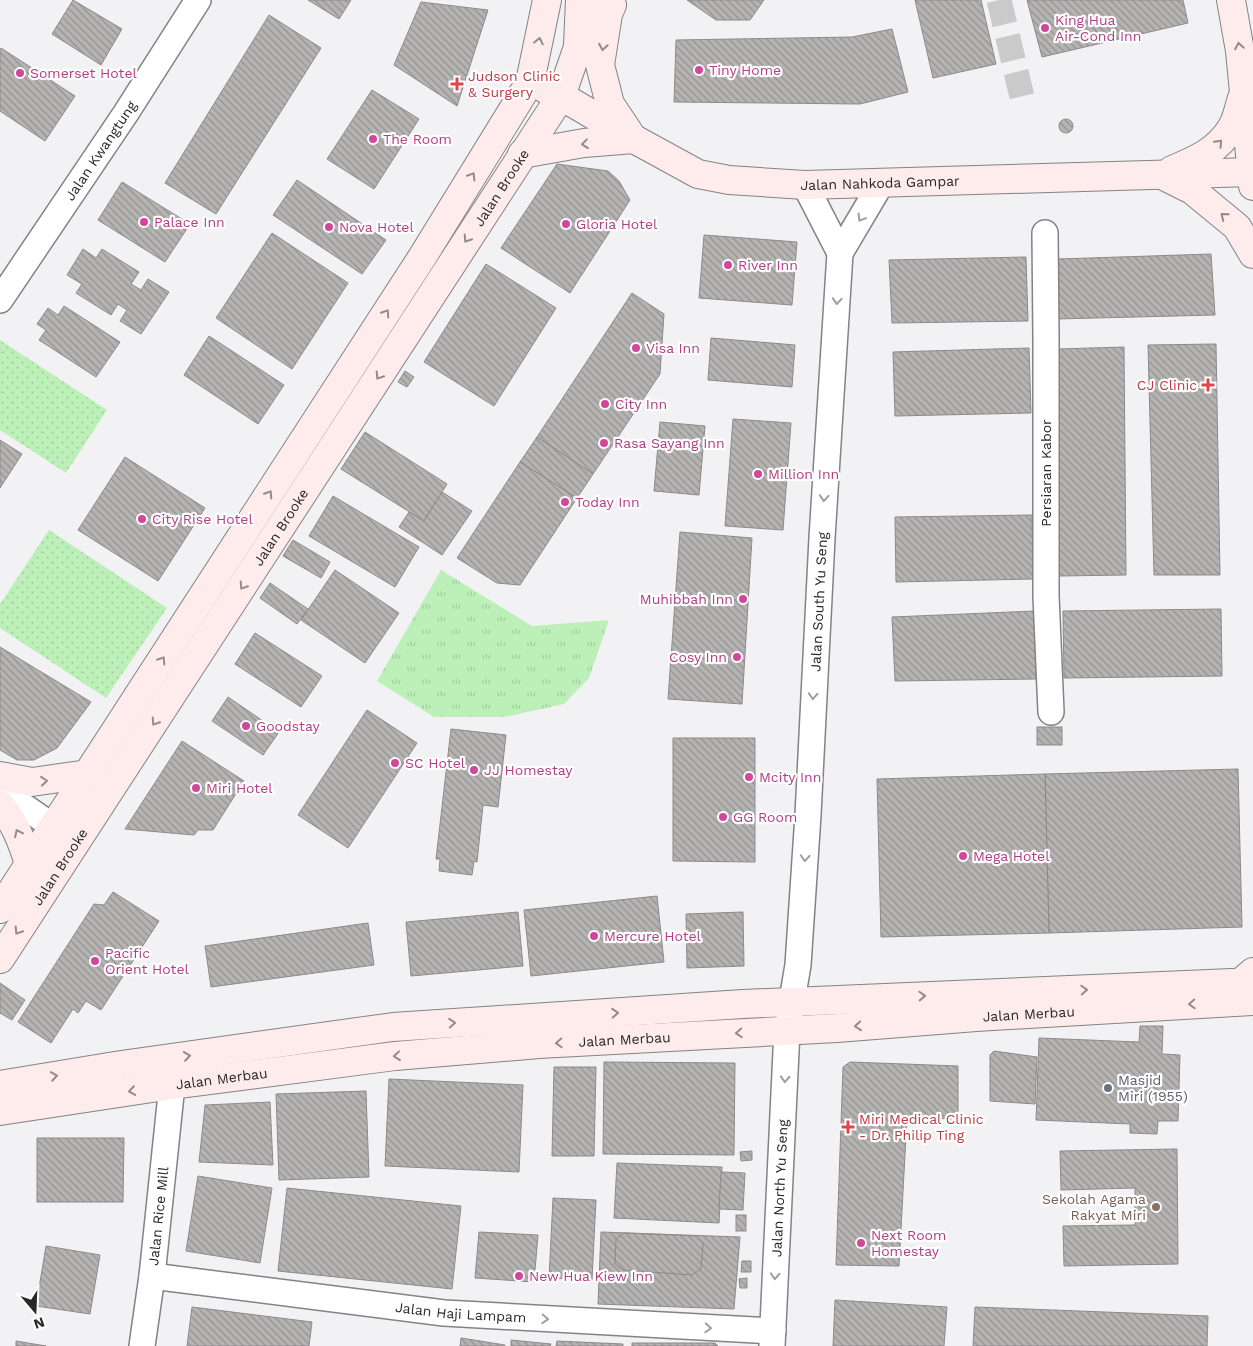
<svg xmlns="http://www.w3.org/2000/svg" width="1253" height="1346" font-family="'Work Sans',sans-serif">
<defs>
<pattern id="grass-dots" width="8" height="8" patternUnits="userSpaceOnUse" patternTransform="scale(1.25)"><rect width="8" height="8" fill="#bdf0b9"/><path d="M2 2h.1M6 6h.1" fill="none" stroke="#a2ce9f" stroke-width="1.8" stroke-linecap="round"/></pattern>
<pattern id="park-tufts" width="24" height="20" patternUnits="userSpaceOnUse" patternTransform="scale(1.25)"><rect width="24" height="20" fill="#bdf0b9"/><path d="M3 7l-1-3M5 7V3M7 7l1-3M15 17l-1-3M17 17v-4M19 17l1-3" fill="none" stroke="#a2ce9f"/></pattern>
<pattern id="building-back-hatch" width="6" height="6" patternUnits="userSpaceOnUse" patternTransform="scale(1.25)"><rect width="6" height="6" fill="#b5b4b3"/><path d="M-1 5l2 2M0 0l6 6M5-1l2 2" fill="none" stroke="#939292"/></pattern>
</defs>
<rect width="100%" height="100%" fill="#f2f2f4"/>
<g fill="url(#grass-dots)">
<path d="M0,340L107,410L66,473L0,430Z"/>
<path d="M49,530L167,608L106,698L0,628V604Z"/>
</g>
<path fill="url(#park-tufts)" d="M441,570L532,626L609,620L589,678L564,704L504,717H434L377,681Z"/>
<g fill="url(#building-back-hatch)" stroke="#8d8b8a">
<path d="M73,0L122,29L101,65L52,34Z"/>
<path d="M308,0H351L339,19Z"/>
<path d="M687,0H764L750,20H716Z"/>
<path d="M915,0H981L996,64L933,78Z"/>
<path d="M1027,0H1183L1188,23L1042,57Z"/>
<path d="M421,2L488,10L457,106L394,65Z"/>
<path d="M269,15L321,48L216,214L165,183Z"/>
<path d="M892,29L908,92L860,104L674,102L676,40L852,37Z"/>
<path d="M1,48L75,96L45,141L0,111V50Z"/>
<path d="M372,90L419,119L374,189L327,159Z"/>
<circle cx="1066" cy="126" r="7"/>
<path d="M557,164L608,171L619,181L630,200L570,293L501,248Z"/>
<path d="M297,180L386,240L362,274L273,215Z"/>
<path d="M122,182L190,224L165,262L98,220Z"/>
<path d="M272,233L348,283L292,369L216,318Z"/>
<path d="M704,235L797,242L792,305L699,298Z"/>
<path d="M83,249L96,258L102,249L139,272L131,284L141,290L148,279L169,292L141,334L120,321L127,310L118,304L111,315L76,293L82,284L67,275Z"/>
<path d="M1211,254L1215,315L1056,319L1058,259Z"/>
<path d="M1026,257L1028,321L892,323L889,260Z"/>
<path d="M486,264L556,308L494,406L424,362Z"/>
<path d="M632,293L664,314L660,374L593,474L537,437Z"/>
<path d="M64,306L120,342L96,377L39,340L46,330L37,324L48,308L58,315Z"/>
<path d="M209,336L284,385L258,424L184,375Z"/>
<path d="M711,338L795,345L792,387L708,380Z"/>
<path d="M1216,344L1220,575H1154L1148,345Z"/>
<path d="M1124,347L1126,575L1059,576L1058,349Z"/>
<path d="M1029,348L1031,413L895,416L893,352Z"/>
<path d="M405,371L414,377L407,387L398,382Z"/>
<path d="M733,419L791,423L783,530L725,526Z"/>
<path d="M660,422L705,426L699,495L654,491Z"/>
<path d="M365,432L447,484L424,521L341,469Z"/>
<path d="M537,437L593,474L577,498L520,462Z"/>
<path d="M0,440L22,454L0,488Z"/>
<path d="M125,457L205,508L158,581L78,530Z"/>
<path d="M520,462L577,498L520,585L497,583L457,558Z"/>
<path d="M442,492L472,511L442,555L399,527L409,512L424,521Z"/>
<path d="M333,496L419,547L395,587L309,536Z"/>
<path d="M1032,515L1033,579L896,582L895,517Z"/>
<path d="M680,532L752,538L742,704L668,699Z"/>
<path d="M293,540L330,562L321,578L283,556Z"/>
<path d="M335,570L399,613L365,663L301,620Z"/>
<path d="M270,583L308,609L297,624L260,598Z"/>
<path d="M1221,609L1222,676L1064,678L1063,611Z"/>
<path d="M1035,611L1037,679L895,681L892,617Z"/>
<path d="M255,633L322,676L301,707L235,664Z"/>
<path d="M0,647L91,702L57,748L34,760H17L0,750Z"/>
<path d="M228,697L279,732L263,755L212,721Z"/>
<path d="M367,710L417,743L348,848L298,815Z"/>
<rect x="1037" y="727" width="25" height="18"/>
<path d="M451,729L506,735L498,807L483,805L477,862L474,861L472,875L439,871L440,859H436Z"/>
<path d="M673,738H755V862L673,861Z"/>
<path d="M182,741L244,781L213,830H198L194,835L125,829Z"/>
<path d="M1238,769L1242,927L1049,933L1045,774Z"/>
<path d="M1045,774L1049,933L881,937L877,779Z"/>
<path d="M113,892L159,921L101,1010L86,1001L78,1013L73,1009L51,1043L18,1022L94,904L104,905Z"/>
<path d="M657,896L664,962L531,976L524,910Z"/>
<path d="M518,912L523,966L411,976L406,922Z"/>
<path d="M743,912L744,966L687,968L686,914Z"/>
<path d="M368,923L374,965L211,987L205,946Z"/>
<path d="M0,983L25,1000L12,1020L0,1013Z"/>
<path d="M1140,1026H1163L1162,1054L1180,1055L1178,1121H1158L1157,1134L1130,1133V1124L1036,1120L1039,1038L1139,1042Z"/>
<path d="M994,1051L1037,1057L1035,1104L990,1101V1055Z"/>
<path d="M604,1062L735,1063L734,1155L603,1154Z"/>
<path d="M850,1062L958,1066V1114L951,1119L907,1117L899,1266L836,1265L843,1067Z"/>
<path d="M554,1067H596L594,1156H552Z"/>
<path d="M389,1079L523,1085L519,1172L385,1166Z"/>
<path d="M366,1091L369,1177L279,1180L276,1094Z"/>
<path d="M270,1102L273,1165L199,1162L205,1105Z"/>
<path d="M37,1138H124L123,1202H37Z"/>
<path d="M1177,1149L1178,1264L1064,1266L1063,1226L1135,1225V1188L1061,1190L1060,1151Z"/>
<path d="M752,1151V1160L741,1161L740,1152Z"/>
<path d="M617,1163L722,1167L719,1223L614,1218Z"/>
<path d="M721,1172L745,1173L743,1210L719,1209Z"/>
<path d="M198,1176L272,1188L260,1263L186,1251Z"/>
<path d="M287,1188L461,1206L452,1289L278,1271Z"/>
<path d="M553,1198L596,1200L592,1280L549,1278Z"/>
<rect x="736" y="1215" width="10" height="16"/>
<path d="M479,1232L538,1235L534,1282L475,1278Z"/>
<path d="M601,1232L740,1237L734,1309L598,1304Z"/>
<path d="M624,1233L696,1236L703,1243L701,1269L692,1275L623,1270L615,1264L616,1239Z"/>
<path d="M46,1246L100,1255L90,1314L36,1306Z"/>
<path d="M742,1261H751V1272H741Z"/>
<path d="M747,1278V1288H740L739,1279Z"/>
<path d="M835,1300L947,1307L944,1346H833Z"/>
<path d="M192,1307L312,1322L309,1346H187Z"/>
<path d="M975,1307L1208,1316L1207,1346H973Z"/>
<path d="M461,1338L505,1345V1346H460Z"/>
<path d="M511,1340L551,1344L550,1346H511Z"/>
<path d="M16,1341L46,1346H16Z"/>
<path d="M557,1341L623,1344V1346H556Z"/>
<path d="M632,1343H715L718,1346H632Z"/>
</g>
<g fill="none" stroke-linecap="round" stroke-linejoin="round">
<path stroke="#cacacb" stroke-width="25" stroke-dasharray="25 12" stroke-linecap="butt" d="M999,0L1023,101"/>
<defs>
<g id="street">
<path d="M805,185L840,253"/>
<path d="M1045,233L1046,337V596L1051,712"/>
<path id="s1" d="M0,300L126,113L198,0"/>
<path d="M0,790L70,838"/>
<path id="s2" d="M152,1276L444,1313L773,1331"/>
<path id="s3" d="M142,1346L152,1276L172,1085"/>
<path id="s4" d="M772,1346L787,1030L798,965L808,815L822,538L840,253L882,182"/>
</g>
<g id="secondary">
<path d="M1231,0L1240,51L1253,186"/>
<path d="M612,5L608,14L600,65L610,104L630,134"/>
<path d="M578,45L580,0"/>
<path id="s5" d="M545,89L561,96L634,139L698,174L729,180L805,185L1253,172"/>
<path d="M522,154L584,143L634,139"/>
<path d="M1172,170C1196,160 1218,151 1232,127C1237,119 1239,107 1242,98"/>
<path d="M1162,175L1192,190L1237,227L1253,254"/>
<path d="M0,776L32,782L88,774"/>
<path d="M0,805C15,823 22,841 29,864"/>
<path d="M0,909L421,259L530,82L547,0"/>
<path id="s6" d="M0,959L561,96L578,47L607,0"/>
<path d="M1240,983L1253,972"/>
<path d="M0,1085L121,1065L393,1027L743,1004L1232,983"/>
<path id="s7" d="M0,1111L172,1085L395,1056L539,1044L837,1028L976,1017L1253,1001"/>
</g>
</defs>
<use href="#street" stroke="#838384" stroke-width="28"/>
<use href="#secondary" stroke="#838384" stroke-width="30"/>
<use href="#street" stroke="#fff" stroke-width="25"/>
<use href="#secondary" stroke="#feebeb" stroke-width="28"/>
</g>
<defs><path id="oneway-chevron" d="M-2-3.5L2.5 0L-2 3.5" fill="none" stroke-width="1.6" stroke-linecap="round" stroke-linejoin="round" transform="scale(1.25)"/></defs>
<g stroke="#938a8a">
<use href="#oneway-chevron" transform="translate(539 41) rotate(-78)"/>
<use href="#oneway-chevron" transform="translate(1239 46) rotate(-99)"/>
<use href="#oneway-chevron" transform="translate(603 47) rotate(99)"/>
<use href="#oneway-chevron" transform="translate(1219 143) rotate(-47)"/>
<use href="#oneway-chevron" transform="translate(585 144) rotate(173)"/>
<use href="#oneway-chevron" transform="translate(472 176) rotate(-58)"/>
<use href="#oneway-chevron" transform="translate(1224 216) rotate(-141)"/>
<use href="#oneway-chevron" transform="translate(467 239) rotate(123)"/>
<use href="#oneway-chevron" transform="translate(386 313) rotate(-57)"/>
<use href="#oneway-chevron" transform="translate(379 376) rotate(123)"/>
<use href="#oneway-chevron" transform="translate(269 494) rotate(-57)"/>
<use href="#oneway-chevron" transform="translate(243 586) rotate(123)"/>
<use href="#oneway-chevron" transform="translate(162 660) rotate(-57)"/>
<use href="#oneway-chevron" transform="translate(155 722) rotate(123)"/>
<use href="#oneway-chevron" transform="translate(44 781) rotate(-5)"/>
<use href="#oneway-chevron" transform="translate(18 833) rotate(-116)"/>
<use href="#oneway-chevron" transform="translate(18 931) rotate(123)"/>
<use href="#oneway-chevron" transform="translate(1084 990) rotate(-3)"/>
<use href="#oneway-chevron" transform="translate(922 996) rotate(-2)"/>
<use href="#oneway-chevron" transform="translate(1192 1004) rotate(177)"/>
<use href="#oneway-chevron" transform="translate(615 1013) rotate(-4)"/>
<use href="#oneway-chevron" transform="translate(452 1023) rotate(-4)"/>
<use href="#oneway-chevron" transform="translate(858 1026) rotate(175)"/>
<use href="#oneway-chevron" transform="translate(739 1033) rotate(177)"/>
<use href="#oneway-chevron" transform="translate(559 1043) rotate(177)"/>
<use href="#oneway-chevron" transform="translate(187 1056) rotate(-8)"/>
<use href="#oneway-chevron" transform="translate(397 1056) rotate(174)"/>
<use href="#oneway-chevron" transform="translate(54 1076) rotate(-9)"/>
<use href="#oneway-chevron" transform="translate(132 1091) rotate(172)"/>
</g>
<g stroke="#9e9e9e">
<use href="#oneway-chevron" transform="translate(861 218) rotate(121)"/>
<use href="#oneway-chevron" transform="translate(837 301) rotate(94)"/>
<use href="#oneway-chevron" transform="translate(824 498) rotate(94)"/>
<use href="#oneway-chevron" transform="translate(813 696) rotate(93)"/>
<use href="#oneway-chevron" transform="translate(805 858) rotate(94)"/>
<use href="#oneway-chevron" transform="translate(785 1079) rotate(93)"/>
<use href="#oneway-chevron" transform="translate(775 1276) rotate(93)"/>
<use href="#oneway-chevron" transform="translate(545 1319) rotate(3)"/>
<use href="#oneway-chevron" transform="translate(708 1328) rotate(3)"/>
</g>
<g fill="#d1479c" stroke="#fff" stroke-width="2">
<circle cx="1045" cy="28" r="5"/>
<circle cx="699" cy="70" r="5"/>
<circle cx="20" cy="73" r="5"/>
<circle cx="373" cy="139" r="5"/>
<circle cx="144" cy="222" r="5"/>
<circle cx="566" cy="224" r="5"/>
<circle cx="329" cy="227" r="5"/>
<circle cx="728" cy="265" r="5"/>
<circle cx="636" cy="348" r="5"/>
<circle cx="605" cy="404" r="5"/>
<circle cx="604" cy="443" r="5"/>
<circle cx="758" cy="474" r="5"/>
<circle cx="565" cy="502" r="5"/>
<circle cx="142" cy="519" r="5"/>
<circle cx="743" cy="599" r="5"/>
<circle cx="737" cy="657" r="5"/>
<circle cx="246" cy="726" r="5"/>
<circle cx="395" cy="763" r="5"/>
<circle cx="474" cy="770" r="5"/>
<circle cx="749" cy="777" r="5"/>
<circle cx="196" cy="788" r="5"/>
<circle cx="723" cy="817" r="5"/>
<circle cx="963" cy="856" r="5"/>
<circle cx="594" cy="936" r="5"/>
<circle cx="95" cy="961" r="5"/>
<circle cx="861" cy="1243" r="5"/>
<circle cx="519" cy="1276" r="5"/>
</g>
<g fill="#e0444e" stroke="#fff" stroke-width="2">
<path d="M454.5 76.5h5v5h5v5h-5v5h-5v-5h-5v-5h5z"/>
<path d="M1205.5 377.5h5v5h5v5h-5v5h-5v-5h-5v-5h5z"/>
<path d="M845.5 1119.5h5v5h5v5h-5v5h-5v-5h-5v-5h5z"/>
</g>
<circle fill="#6b7280" stroke="#fff" stroke-width="2" cx="1108" cy="1088" r="5"/>
<circle fill="#8d6e63" stroke="#fff" stroke-width="2" cx="1156" cy="1207" r="5"/>
<g text-anchor="middle" dominant-baseline="central" stroke-width="4.5" stroke-linejoin="round" paint-order="stroke">
<g font-size="14" fill="#b23c85" stroke="#fff" text-anchor="start">
<text x="1055" y="20">King Hua<tspan x="1055" dy="16">Air-Cond Inn</tspan></text>
<text x="709" y="70">Tiny Home</text>
<text x="30" y="73">Somerset Hotel</text>
<text x="383" y="139">The Room</text>
<text x="154" y="222">Palace Inn</text>
<text x="576" y="224">Gloria Hotel</text>
<text x="339" y="227">Nova Hotel</text>
<text x="738" y="265">River Inn</text>
<text x="646" y="348">Visa Inn</text>
<text x="615" y="404">City Inn</text>
<text x="614" y="443">Rasa Sayang Inn</text>
<text x="768" y="474">Million Inn</text>
<text x="575" y="502">Today Inn</text>
<text x="152" y="519">City Rise Hotel</text>
<text x="733" y="599" text-anchor="end">Muhibbah Inn</text>
<text x="727" y="657" text-anchor="end">Cosy Inn</text>
<text x="256" y="726">Goodstay</text>
<text x="405" y="763">SC Hotel</text>
<text x="484" y="770">JJ Homestay</text>
<text x="759" y="777">Mcity Inn</text>
<text x="206" y="788">Miri Hotel</text>
<text x="733" y="817">GG Room</text>
<text x="973" y="856">Mega Hotel</text>
<text x="604" y="936">Mercure Hotel</text>
<text x="105" y="953">Pacific<tspan x="105" dy="16">Orient Hotel</tspan></text>
<text x="871" y="1235">Next Room<tspan x="871" dy="16">Homestay</tspan></text>
<text x="529" y="1276">New Hua Kiew Inn</text>
</g>
<g font-size="14" fill="#be3a42" stroke="#fff" text-anchor="start">
<text x="468" y="76">Judson Clinic<tspan x="468" dy="16">&amp; Surgery</tspan></text>
<text x="1197" y="385" text-anchor="end">CJ Clinic</text>
<text x="859" y="1119">Miri Medical Clinic<tspan x="859" dy="16">- Dr. Philip Ting</tspan></text>
</g>
<g font-size="14" fill="#282828" stroke="#fff">
<text stroke="none"><textPath href="#s1" startOffset="180">Jalan Kwangtung</textPath></text>
<text stroke="none"><textPath href="#s5" startOffset="358">Jalan Nahkoda Gampar</textPath></text>
<text stroke="none"><textPath href="#s6" startOffset="920">Jalan Brooke</textPath></text>
<text transform="translate(1046 473) rotate(-90)">Persiaran Kabor</text>
<text stroke="none"><textPath href="#s6" startOffset="515">Jalan Brooke</textPath></text>
<text stroke="none"><textPath href="#s4" startOffset="746">Jalan South Yu Seng</textPath></text>
<text stroke="none"><textPath href="#s6" startOffset="110">Jalan Brooke</textPath></text>
<text stroke="none"><textPath href="#s7" startOffset="1034">Jalan Merbau</textPath></text>
<text stroke="none"><textPath href="#s7" startOffset="629">Jalan Merbau</textPath></text>
<text stroke="none"><textPath href="#s7" startOffset="224">Jalan Merbau</textPath></text>
<text stroke="none"><textPath href="#s4" startOffset="158">Jalan North Yu Seng</textPath></text>
<text stroke="none"><textPath href="#s3" startOffset="131">Jalan Rice Mill</textPath></text>
<text stroke="none"><textPath href="#s2" startOffset="311">Jalan Haji Lampam</textPath></text>
</g>
<g font-size="14" fill="#5b616d" stroke="#fff" text-anchor="start">
<text x="1118" y="1080">Masjid<tspan x="1118" dy="16">Miri (1955)</tspan></text>
</g>
<g font-size="14" fill="#785e54" stroke="#fff" text-anchor="end">
<text x="1146" y="1199">Sekolah Agama<tspan x="1146" dy="16">Rakyat Miri</tspan></text>
</g>
</g>
<g transform="translate(35 1311) rotate(161)" stroke="#ffffff" stroke-width="4" paint-order="stroke">
<path d="M0-4L9 19L0 12L-9 19Z" fill="#282828"/>
<text y="-8" font-size="14" font-weight="bold" text-anchor="middle" fill="#282828">N</text>
</g>
</svg>
